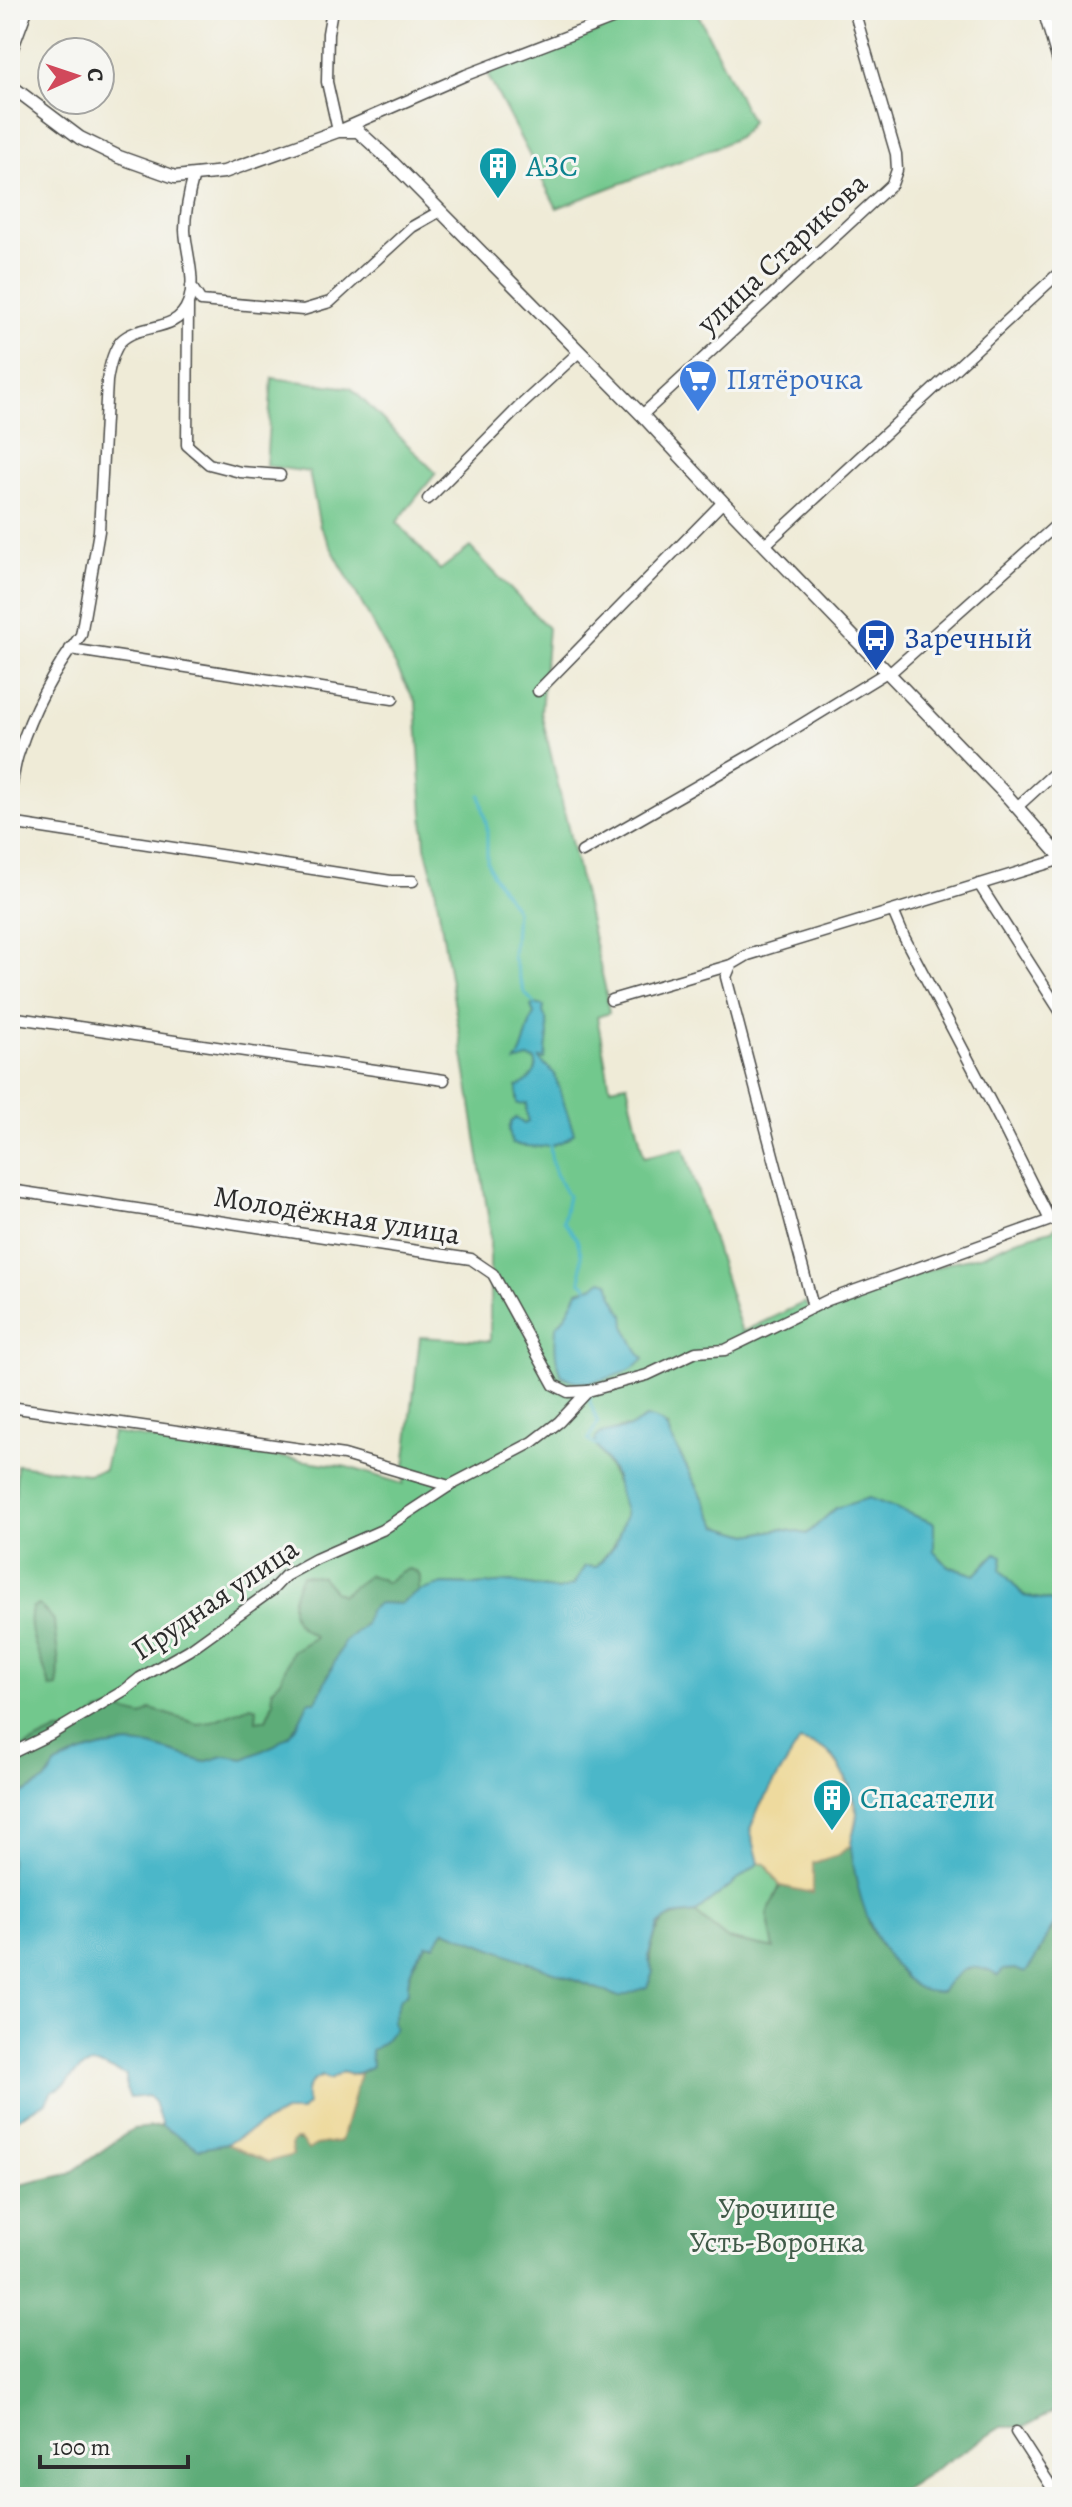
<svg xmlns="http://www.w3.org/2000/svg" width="1072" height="2507" font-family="Alegreya,serif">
<rect width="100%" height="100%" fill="#f6f6f2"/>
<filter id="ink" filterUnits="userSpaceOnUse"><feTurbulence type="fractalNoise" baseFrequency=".0125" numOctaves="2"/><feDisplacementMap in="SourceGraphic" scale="16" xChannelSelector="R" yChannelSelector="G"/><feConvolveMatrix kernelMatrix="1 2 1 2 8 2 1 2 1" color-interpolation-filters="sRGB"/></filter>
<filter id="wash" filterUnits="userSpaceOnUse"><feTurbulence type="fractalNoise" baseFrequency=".006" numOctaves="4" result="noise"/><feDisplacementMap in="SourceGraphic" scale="32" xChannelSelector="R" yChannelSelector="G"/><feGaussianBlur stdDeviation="1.8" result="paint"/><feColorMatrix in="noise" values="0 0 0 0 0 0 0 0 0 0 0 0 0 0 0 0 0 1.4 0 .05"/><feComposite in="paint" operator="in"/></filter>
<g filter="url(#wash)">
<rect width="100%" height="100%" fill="#efebd7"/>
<g fill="#72c88d" stroke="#4e7a5c" stroke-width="2">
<path d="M655,10H696L751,121C744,136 733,140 719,146L557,208L488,76L493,71Z"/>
<path d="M272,378L351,388L436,473L397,522L440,570L470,547L548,628L541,712L605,987L609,1013L597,1017L610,1087L627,1084L644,1157L684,1148L742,1332L805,1302L810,1313L897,1275L917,1274L951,1262L983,1255L1016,1240L1051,1230L1062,1223V1607L1052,1601L1024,1596L1001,1570L975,1575L948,1566L934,1551L836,1508L807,1534L781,1529L749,1535L718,1526L670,1436L667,1426L646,1418L631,1427L620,1428L596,1445C606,1461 627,1498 625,1517C623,1536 608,1553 596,1567L585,1566L573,1586L558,1590L511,1582L475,1585L443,1584L298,1724L10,1801V1497H15L17,1465L87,1474L104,1470L112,1433L348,1467L403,1484L420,1337L490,1341V1229L469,1091L434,881L425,846L416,703L320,527L309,472L266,466Z"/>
<path d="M759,1863L766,1864L780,1886L767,1914L775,1949L727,1939L695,1913Z"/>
</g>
<g fill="#5dac78" stroke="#446c52" stroke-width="2">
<path d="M409,1569C420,1571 423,1578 418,1588L420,1591L400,1604L379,1603L365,1624L344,1642L316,1701L309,1702L298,1724L288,1736L275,1745L244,1759L224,1756L204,1762L151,1746L128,1744L104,1747L79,1754L56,1765L45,1781L10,1801V1754L58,1731L75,1730L91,1724L94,1715C111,1705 124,1711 142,1716L151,1709L198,1724L210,1722L251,1706L257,1708L256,1721L266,1719L273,1703L272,1690L281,1679L292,1651L315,1637C310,1633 302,1630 299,1625C285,1611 295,1590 302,1575L321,1576L335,1592L342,1595L369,1575L381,1579L386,1583L400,1572Z"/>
<path d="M39,1605L54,1620C55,1644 62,1663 57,1687L50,1688C45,1661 25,1637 32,1608Z"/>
<path d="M851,1845L869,1924L880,1945L905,1978L941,1992C958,1970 971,1959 998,1975L1002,1970L1015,1969L1039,1954L1041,1944L1062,1917V2407L1024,2427H1001L892,2497H10V2256L15,2252L10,2187L69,2174L133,2129L162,2126L199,2149L226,2144L268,2162L295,2140L316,2145L341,2141L360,2073L372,2066L371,2051L384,2041L400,1999L408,1992C407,1974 415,1957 427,1944L434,1945L445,1930L619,1997L653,1972C648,1958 650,1952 654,1939C661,1916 672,1916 695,1913L727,1939L774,1949L767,1914L780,1886L813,1893V1863L838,1855Z"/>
</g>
<g fill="#eeda9e" stroke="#8c8264" stroke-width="2">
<path d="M800,1740L827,1750L843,1772L857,1813L851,1845L838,1855L813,1863V1893L780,1886L766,1864L759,1863L750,1829L759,1807Z"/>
<path d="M342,2072L350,2075L360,2073L341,2141L316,2145L308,2150L300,2140H295L291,2145L293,2155L268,2162L226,2144L305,2101C304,2087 310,2081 323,2076L329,2080Z"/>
</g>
<g fill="#4cb7c9" stroke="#3c717a" stroke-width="2">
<path d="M535,1004L544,1006L543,1012L547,1022L548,1035L545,1059L540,1058L541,1061L554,1073L574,1133C557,1150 534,1148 512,1144L509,1130L511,1122L516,1118L524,1124L529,1121L526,1112L527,1103L517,1104V1087C527,1083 540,1071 535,1060L528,1058L516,1062C527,1045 525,1031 534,1014L531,1006Z"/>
<path d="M602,1280L609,1282L613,1296L624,1315L625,1326L638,1352L644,1359C633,1373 598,1383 579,1382C573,1381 567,1378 561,1375C554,1358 555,1344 556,1326C566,1318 573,1303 578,1291L594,1286Z"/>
<path d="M646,1418C659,1418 666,1424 670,1436L718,1526L749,1535L781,1529L807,1534L836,1508L869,1498L934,1523V1551L948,1566L975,1575L996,1553L1003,1556L1001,1570L1024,1596L1052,1601L1062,1607V1917C1044,1932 1041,1956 1025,1973L1015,1969L1003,1970L998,1976C971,1959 958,1970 941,1992C918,1993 910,1984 896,1967C869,1934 856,1891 851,1848C850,1836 858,1824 857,1812C855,1796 841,1763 828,1752C822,1746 809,1744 800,1741L759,1807L750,1829L759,1863L695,1913L672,1916L658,1925L648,1957L653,1972L647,1987L619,1997L445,1930L434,1945L427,1944C415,1957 407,1974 408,1992L400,1999L392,2021L395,2028L385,2041L371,2051L372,2066C361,2072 355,2076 342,2072L329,2080L322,2076C308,2082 303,2089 307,2105L300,2112H284L226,2144L199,2149L162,2126L154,2102L148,2096L130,2098L126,2089V2075C117,2072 104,2065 95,2065C74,2065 69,2088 52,2091L46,2102L10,2122V1801L45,1781L56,1765L79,1754L104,1747L128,1744L151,1746L204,1762L224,1756L244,1759L275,1745L288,1736L298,1724L309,1701H316L344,1642L365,1624L368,1611L379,1603L400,1604L420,1591L443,1584L475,1585L511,1582L558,1590L573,1586L585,1566L596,1567L615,1545L626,1515L613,1471L596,1445L595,1439L600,1434L631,1427Z"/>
</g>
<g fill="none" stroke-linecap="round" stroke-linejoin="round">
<g stroke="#4cb7c9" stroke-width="3">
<path d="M480,795L487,827V861L493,876L516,910L513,957L524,992L535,1004"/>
<path d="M550,1145C551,1167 557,1178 568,1196L563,1221L577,1239L581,1254V1282L587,1287"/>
<path d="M588,1382L590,1402L598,1423L588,1440L596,1445"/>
</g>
</g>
</g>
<g filter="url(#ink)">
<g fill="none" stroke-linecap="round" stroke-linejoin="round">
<defs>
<g id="minor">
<path d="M332,10L328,33L327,82L338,131L466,75L635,10"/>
<path d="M1043,10L1062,75"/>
<path d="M10,56L27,10"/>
<path d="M191,286L201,301L303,310L330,302L412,227L440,211"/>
<path d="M188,305L187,445L209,464L240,472L280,475"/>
<path d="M642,415L892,184L897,170L896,154L854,10"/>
<path d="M428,499L519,407L579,352"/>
<path d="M765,545L1062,270"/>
<path d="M70,649L393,699"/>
<path d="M889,674L1062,520"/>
<path d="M538,691L723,502"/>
<path d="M10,795C13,781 14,765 19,752C32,711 55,669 81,635L99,531L107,381C109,368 112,352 121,341C140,322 177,334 188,303C197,280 186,253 185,230C185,211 189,193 194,175"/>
<path d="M1017,807L1062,766"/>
<path d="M10,823L391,881H413"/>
<path d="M582,852L758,751L887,672"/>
<path d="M979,884L1062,1014"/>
<path d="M893,911L904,937L1000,1120L1050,1220"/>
<path d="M731,965L726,977L813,1307"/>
<path d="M611,1000L731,965L748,955L1062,859"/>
<path d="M10,1017L444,1080"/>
<path d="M10,1190L471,1259L493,1274L554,1385L568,1392L588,1391"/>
<path d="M10,1407L344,1455L449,1486L533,1442L559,1422L588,1391L647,1375L696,1352L725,1350L828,1300L1062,1216"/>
<path d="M10,1754L51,1734L125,1690L140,1678L189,1650L271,1591L285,1576L316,1559L382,1530L449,1486"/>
<path d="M1016,2432L1058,2497"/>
</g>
<path id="tertiary" d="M10,83L15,89L80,138L119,157L175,177L224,172L338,131H358L392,162L642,415L723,502L1008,797L1062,858"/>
</defs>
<use href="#minor" stroke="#484845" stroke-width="13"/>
<use href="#tertiary" stroke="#484845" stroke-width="15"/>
<use href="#minor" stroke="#fff" stroke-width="10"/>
<use href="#tertiary" stroke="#fff" stroke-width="12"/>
</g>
</g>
<defs>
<symbol id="building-pin" viewBox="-11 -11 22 30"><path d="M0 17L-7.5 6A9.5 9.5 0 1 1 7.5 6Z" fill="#0f9aa8" stroke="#f6f6f2"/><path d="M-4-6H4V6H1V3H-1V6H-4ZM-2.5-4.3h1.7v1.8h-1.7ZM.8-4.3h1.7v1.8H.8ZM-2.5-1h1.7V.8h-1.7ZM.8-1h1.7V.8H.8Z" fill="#fff"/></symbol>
<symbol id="supermarket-pin" viewBox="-11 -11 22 30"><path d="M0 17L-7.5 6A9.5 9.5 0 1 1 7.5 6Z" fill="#3f7fe0" stroke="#f6f6f2"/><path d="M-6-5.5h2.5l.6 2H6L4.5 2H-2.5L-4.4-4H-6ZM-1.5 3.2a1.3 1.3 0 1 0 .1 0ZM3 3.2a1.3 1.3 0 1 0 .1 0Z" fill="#fff"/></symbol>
<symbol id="bus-pin" viewBox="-11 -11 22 30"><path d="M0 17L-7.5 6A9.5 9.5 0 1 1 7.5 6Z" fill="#1a4fb4" stroke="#f6f6f2"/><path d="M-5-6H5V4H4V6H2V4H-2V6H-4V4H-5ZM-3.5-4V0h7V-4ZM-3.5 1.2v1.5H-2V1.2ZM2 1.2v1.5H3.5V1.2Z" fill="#fff"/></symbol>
</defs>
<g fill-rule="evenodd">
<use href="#building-pin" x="476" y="144" width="44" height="60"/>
<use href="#supermarket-pin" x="676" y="357" width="44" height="60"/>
<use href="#bus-pin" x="854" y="616" width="44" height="60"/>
<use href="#building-pin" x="810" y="1776" width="44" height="60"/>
</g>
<g text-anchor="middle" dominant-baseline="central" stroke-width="6" stroke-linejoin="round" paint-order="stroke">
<g font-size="30" fill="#0d838f" stroke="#f6f6f2" text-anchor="start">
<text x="526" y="166">АЗС</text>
<text x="860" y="1798">Спасатели</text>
</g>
<g font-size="30" fill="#2b2b2b" stroke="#f6f6f2">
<text transform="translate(782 253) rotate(-43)">улица Старикова</text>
<text transform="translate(337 1215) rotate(9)">Молодёжная улица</text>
<text transform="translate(215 1599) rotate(-34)">Прудная улица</text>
</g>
<g font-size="30" fill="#366cbe" stroke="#f6f6f2" text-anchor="start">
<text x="726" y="379">Пятёрочка</text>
</g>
<g font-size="30" fill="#164399" stroke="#f6f6f2" text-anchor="start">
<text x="904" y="638">Заречный</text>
</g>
<g font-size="30" fill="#405a48" stroke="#f6f6f2">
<text x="777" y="2208">Урочище<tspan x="777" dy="34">Усть-Воронка</tspan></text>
</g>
</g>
<rect width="1072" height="2507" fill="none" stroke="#f6f6f2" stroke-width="40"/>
<g transform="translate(76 76) rotate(87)"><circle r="38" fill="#f6f6f2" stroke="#a5a5a2" stroke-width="2"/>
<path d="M0-6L14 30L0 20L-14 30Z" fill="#d1495b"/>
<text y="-12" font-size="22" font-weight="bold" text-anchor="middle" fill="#2b2b2b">С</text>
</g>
<path d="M40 2455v12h148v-12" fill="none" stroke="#2b2b2b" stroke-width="4"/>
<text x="52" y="2455" font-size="24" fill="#2b2b2b" stroke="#f6f6f2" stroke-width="6" paint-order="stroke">100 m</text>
</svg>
